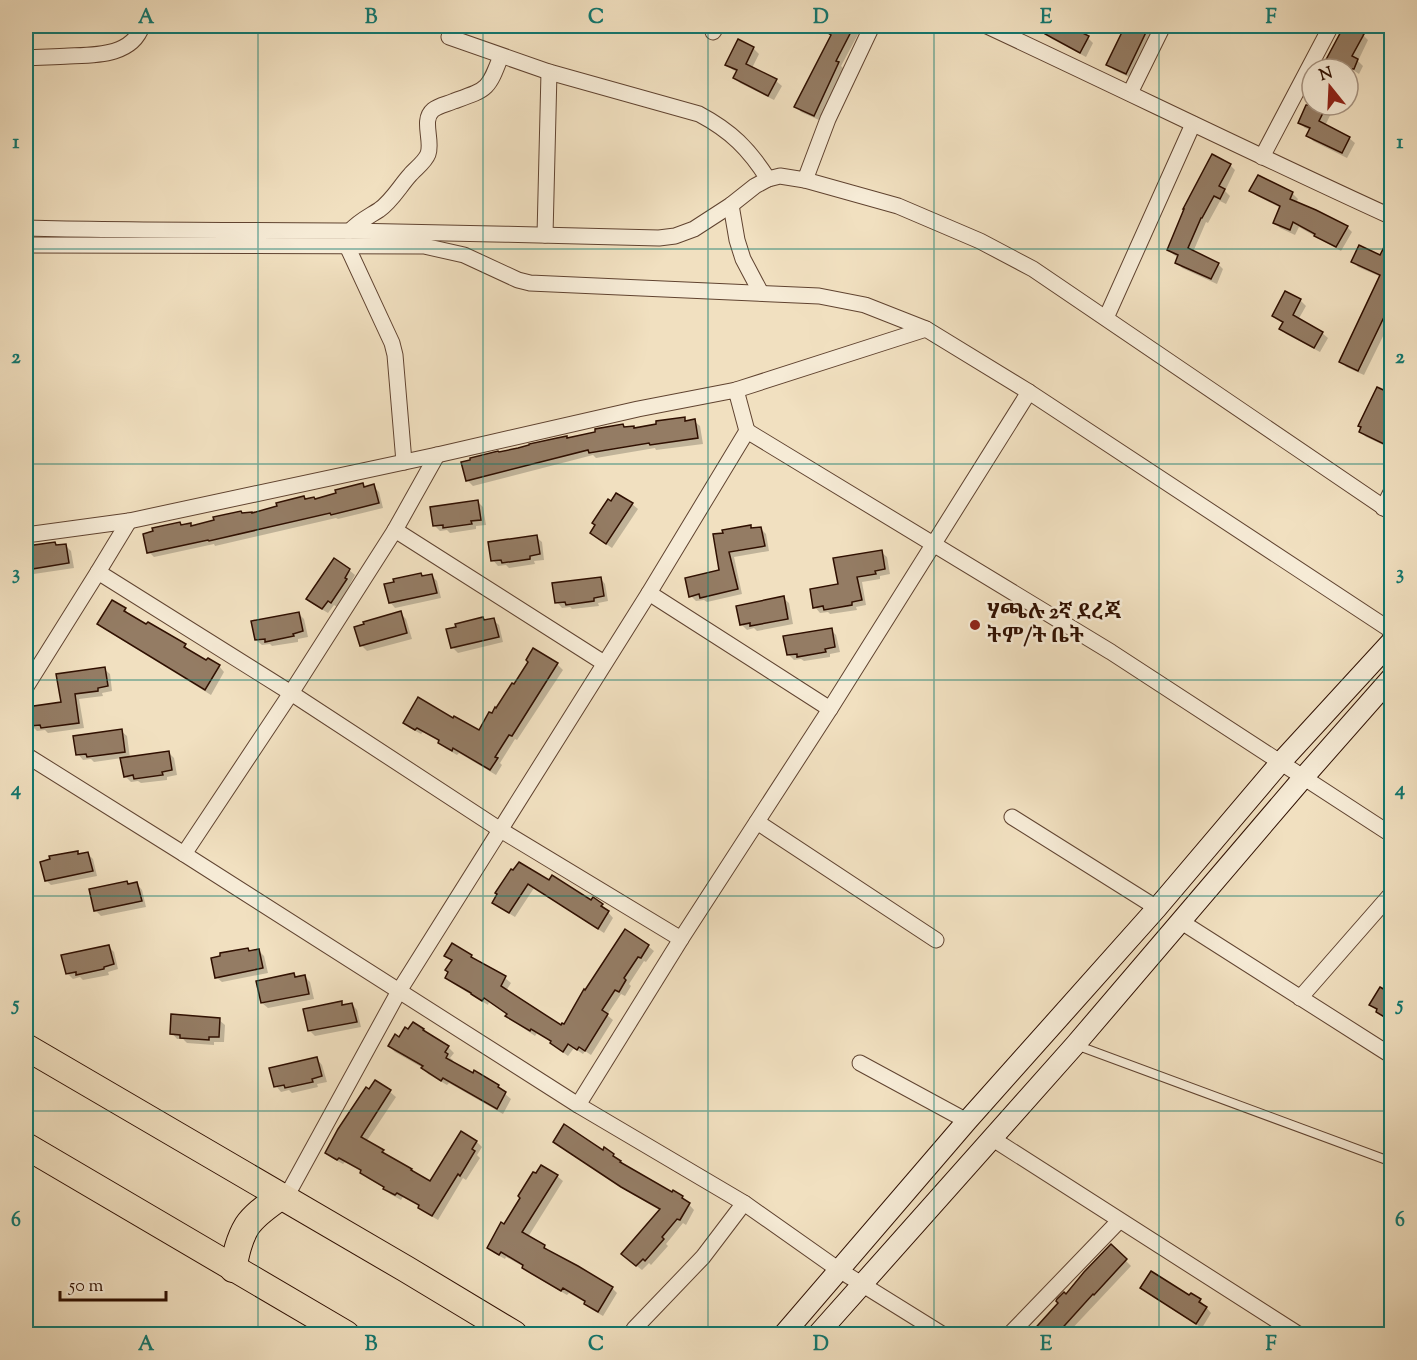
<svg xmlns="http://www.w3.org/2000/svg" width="1417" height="1360" font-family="'Sorts Mill Goudy','Noto Serif Ethiopic',serif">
<rect width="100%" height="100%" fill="#f1e0c0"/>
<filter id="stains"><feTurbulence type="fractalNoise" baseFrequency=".00333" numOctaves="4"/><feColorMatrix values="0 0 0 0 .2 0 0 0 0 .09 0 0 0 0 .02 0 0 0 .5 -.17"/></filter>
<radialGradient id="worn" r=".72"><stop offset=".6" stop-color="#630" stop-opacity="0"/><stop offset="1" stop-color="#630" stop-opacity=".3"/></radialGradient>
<g fill="#0003">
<path d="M834,26H861L862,27L841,66L844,69L819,120L801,112L796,106L832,35L830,33Z"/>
<path d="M1043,26H1065L1088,38L1093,43L1086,57L1052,39L1047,34L1049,29Z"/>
<path d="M1127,26H1157L1131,78L1114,70L1108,64Z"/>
<path d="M1345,26L1363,35L1368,40L1358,61L1363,66L1359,74L1353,70L1348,80V69H1323Z"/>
<path d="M738,41L754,49L759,54L752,68L776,81L782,86L774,100L740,83L735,77L738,72L733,70L727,65Z"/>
<path d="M1392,53V67L1386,62Z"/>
<path d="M1312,97V105H1335L1325,126L1349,138L1355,143L1347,158L1313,141L1308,135L1310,130L1305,128L1300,123Z"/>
<path d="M1230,165L1235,170L1225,191L1230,196L1226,204L1220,201L1208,223L1206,222L1193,252L1218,264L1223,269L1217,284L1182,268L1177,262L1179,258L1174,255L1168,250Z"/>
<path d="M1251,191L1292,193L1298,199L1296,203L1347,227L1352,232L1341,251L1299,227L1295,235L1280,228L1275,222L1281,208L1257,196Z"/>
<path d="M1392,242V314L1389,321L1390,322L1364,375L1346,367L1341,361L1381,277L1358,267L1353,261L1381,257Z"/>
<path d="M1300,300L1306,306L1298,320L1322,333L1328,338L1320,352L1286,334L1281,329L1284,324L1273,316Z"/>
<path d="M1392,396V449L1366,437L1360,431L1362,428L1359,426Z"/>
<path d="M684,419L687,422L694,421L700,426L703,444L656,450L655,448L596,458L593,455L473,486L467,480L568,439L625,429L635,430Z"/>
<path d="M363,485L365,488L373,486L379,492L383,508L338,519L336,518L215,546L214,544L154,557L149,552L183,527L190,525L193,527L306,500H315Z"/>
<path d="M478,502L483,507L486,525L476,526V529L450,533L447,530L440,531L434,525Z"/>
<path d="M632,504L638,509L612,548L597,538L592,533Z"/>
<path d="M750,527L753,530L760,528L766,534L769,551L734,557L742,594L707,602L704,600L696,601L691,596L721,571L714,536Z"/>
<path d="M536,537L542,542L544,560L534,561L535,564L509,568L506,565L498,566L493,560Z"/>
<path d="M55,544L58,546L65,545L71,551L74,568L27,575L26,574V550Z"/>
<path d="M881,552L887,557L890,574L880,576V579L862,582L866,605L856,607L857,610L830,614L828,612L820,613L815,607Z"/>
<path d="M335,560L349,570L355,575L350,584L352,586L337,607L334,605L328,613L313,604L308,598Z"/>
<path d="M421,574L423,577L431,575L437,581L441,598L395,608L390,602Z"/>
<path d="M600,578L605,584L608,601L598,603L599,606L572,609L570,607L562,608L557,602Z"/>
<path d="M783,598L789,603L793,624L757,631L754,628L747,630L741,624Z"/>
<path d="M125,609L130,616L185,645L190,651V652L207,662L219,666L224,672L211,695L104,629L99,624Z"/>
<path d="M400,613L406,619L412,639L367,651L361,645L366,625Z"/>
<path d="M299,614L304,619L308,637L298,639V642L272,646L270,644L262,645L256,640Z"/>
<path d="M493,620L499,625L503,642L458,653L452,647Z"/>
<path d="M831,630L836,635L840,652L830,654V657L804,661L801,659L794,660L788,654Z"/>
<path d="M533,650L557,664L563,670L517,740L515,739L500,763L502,765L496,775L459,753L457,755L445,748L440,742L423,732L421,734L410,728L405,723L453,720L479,732L515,686L530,662Z"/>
<path d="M104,669L110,674L112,691L102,693L103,696L79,699L84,728L48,733L45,730L37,731L32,726L63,704Z"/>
<path d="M121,731L127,736L130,758L168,752L174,758L177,775L167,777V780L141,783L138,781L131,782L125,776L122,758L94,762L91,759L83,760L78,754Z"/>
<path d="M26,823L29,827L33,844L26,845Z"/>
<path d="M77,852L80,855L88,854L93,859L97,876L51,885L46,880Z"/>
<path d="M514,872L549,882L592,902L602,905L613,918L604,933L534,888L515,917L500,908L494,903Z"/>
<path d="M137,884L142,890L146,907L101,916L95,910L129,885Z"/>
<path d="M648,946L654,951L646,962L644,961L629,984L631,986L625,996L621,994L607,1015L613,1020L591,1055L585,1051L583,1054L574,1048L568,1056L557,1048L552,1042L537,1033L535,1036L513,1021L507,1016L508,1015L489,1002L488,1005L452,983L447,978L453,962L446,955L471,956L477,962L505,978L511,983L506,991L562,1027H565Z"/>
<path d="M109,947L114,952L118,969L108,972L109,975L83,980L80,977L73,979L67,973Z"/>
<path d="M248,949L250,952L258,950L264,956L268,973L222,982L216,977Z"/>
<path d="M294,975L296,978L304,976L310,982L314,999L268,1008L262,1003Z"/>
<path d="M1392,996V1022L1383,1017L1371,1004Z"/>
<path d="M341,1003L344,1006L352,1004L357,1010L361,1027L315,1036L310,1031Z"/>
<path d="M219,1020L225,1025L224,1042H214V1045L187,1043L183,1039H177L172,1033Z"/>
<path d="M427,1034L448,1047L454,1053L450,1058L453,1060L451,1063L498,1086L504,1091L503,1092L511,1099L503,1114L449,1083L447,1085L428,1074L423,1068L395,1052L389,1046L399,1039Z"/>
<path d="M317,1059L322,1065L327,1082L317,1084L318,1087L292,1093L289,1090L281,1092L276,1086Z"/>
<path d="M375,1082L390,1092L396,1097L366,1142L383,1151L388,1157L431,1183L461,1133L477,1142L482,1147L477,1155L480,1158L466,1180L463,1178L438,1220L426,1213L420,1207L403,1197L401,1200L390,1194L385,1188L367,1178L362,1172L345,1162L343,1164L332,1158L327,1153Z"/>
<path d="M555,1142L613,1155L619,1160L618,1161L672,1194L682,1197L694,1210L686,1225L683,1223L666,1244L668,1246L651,1265L649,1263L642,1270L628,1259L661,1211L629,1192L560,1147Z"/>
<path d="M542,1167L557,1176L563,1181L528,1237L544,1246L550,1252L612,1288L617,1293L603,1316L591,1309L586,1303L569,1293L567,1295L529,1273L524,1267L506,1257L505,1259L494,1253L489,1247L505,1226Z"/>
<path d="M1111,1246L1131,1266L1067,1334H1031Z"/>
<path d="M1142,1288L1200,1300L1211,1313L1202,1328L1147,1293Z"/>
</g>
<g fill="#947c64" stroke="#2f0f00" stroke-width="1.5">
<path d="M832,26H854L836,61L839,62L814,116L794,107L831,35L828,33Z"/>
<path d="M1049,26H1068L1089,36L1080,53L1045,34Z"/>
<path d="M1125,26H1149L1126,74L1106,65Z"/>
<path d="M1344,26H1348L1364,34L1352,56L1358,59L1354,69H1321Z"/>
<path d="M738,39L754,47L746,64L777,79L768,96L733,78L737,70L725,65Z"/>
<path d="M1306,105H1327L1319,121L1350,137L1342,153L1306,136L1310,128L1298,123Z"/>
<path d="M1212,154L1231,164L1219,186L1225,189L1220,199L1214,196L1202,218H1201L1188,248L1219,263L1211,279L1175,263L1178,255L1167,250L1184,209H1183Z"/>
<path d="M1258,175L1293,192L1290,199L1316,210L1348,226L1336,247L1314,236L1315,234L1293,222L1290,230L1273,223L1280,206L1249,191Z"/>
<path d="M1392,231V297L1384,315H1385L1358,371L1339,362L1380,275L1351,262L1359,245L1380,255Z"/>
<path d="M1285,291L1301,299L1293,315L1323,332L1314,348L1279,329L1283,322L1272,316Z"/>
<path d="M1377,387L1392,394V438L1388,446L1359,432L1361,427L1358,426Z"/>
<path d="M685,417V421L695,419L698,438L650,445L649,443L589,453L588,450L466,481L461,462L470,460V458L498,451L499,452L518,448L529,445V444L557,438L567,436V438L595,432V429L623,424L624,427L634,426V428L656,424V421Z"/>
<path d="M363,483L364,487L374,484L379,503L331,515L330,513L209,541L208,540L147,553L143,534L153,531L152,528L180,522L181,525L191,523V526L214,520L213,517L241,511L242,513L252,512V513L277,506L276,503L304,496L305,499L314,497L315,499L336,493L335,490Z"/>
<path d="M616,493L633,503L606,544L590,533L595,525L592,523L608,499L611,501Z"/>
<path d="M478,500L481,520L471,521L472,524L443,528V525L433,526L430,507Z"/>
<path d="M751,525V528L761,527L765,546L729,552L738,589L700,598L699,594L689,597L685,578L719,570L713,534L723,533L722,530Z"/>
<path d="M537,535L540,554L530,556V559L502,563L501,560L491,561L488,542Z"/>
<path d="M55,542L56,545L66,544L69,563L26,570V549H27V546Z"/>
<path d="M882,550L885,569L875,571L876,574L857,577L862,600L852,602V605L824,610L823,606L813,608L810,589L838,584L833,558Z"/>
<path d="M334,558L350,569L345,578L347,579L331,603L328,601L322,609L306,599Z"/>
<path d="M421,573L422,576L432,574L437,593L389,603L384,584L394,582L393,579Z"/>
<path d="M601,577L604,596L594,598V601L566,605L565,602L555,603L552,583Z"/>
<path d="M784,596L788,619L750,626V623L740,625L736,606Z"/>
<path d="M112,600L126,608L124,611L146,624L148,622L186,644L184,647L206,660L208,658L220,665L205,690L97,624Z"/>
<path d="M401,611L407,633L360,646L354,627L364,624L363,622Z"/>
<path d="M299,612L303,631L293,634L294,636L265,642V639L255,640L251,621Z"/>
<path d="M483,617L484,620L494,618L499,637L451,648L446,629L456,627L455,624Z"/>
<path d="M832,628L835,647L825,649L826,652L797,657V654L787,655L783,636Z"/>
<path d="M533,648L558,663L512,736L509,735L495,757L498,758L490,770L453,748L452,751L438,743L439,740L417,728L415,730L403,723L418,697L453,718L454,716L479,730L489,712L492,713L495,707L496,708L512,683L514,684L528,662L526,660Z"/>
<path d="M105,667L108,686L98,688V691L75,694L79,723L41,728L40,725L30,726L27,707L61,702L56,674Z"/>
<path d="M122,729L125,752L87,757L86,754L76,755L73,736Z"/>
<path d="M169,751L172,770L162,772L163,775L134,779L133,775L124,777L120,758Z"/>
<path d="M78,851V854L88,852L93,871L45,881L40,862L50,859L49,856Z"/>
<path d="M519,862L549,880L552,875L591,900L593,897L603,904L601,906L609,911L598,929L528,884L509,913L492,903L497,894L495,893L511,869L513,870Z"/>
<path d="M127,881L128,884L137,882L142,901L94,911L89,889Z"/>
<path d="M625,929L649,945L641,958L638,957L624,978L626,980L619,992L615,990L602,1010L608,1014L585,1051L579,1047L577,1050L568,1044L563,1052L550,1043L551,1041L531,1029L530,1031L505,1016L507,1014L484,998L482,1001L471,994V993L445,978L448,972L445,970L452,960L444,956L452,943L472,955L471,957L506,976L501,986L561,1025L562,1023L564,1024L584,989L585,990Z"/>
<path d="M109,945L114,964L104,967V969L76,975V972L66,974L61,955Z"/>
<path d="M248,948L249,951L259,949L263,968L215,978L211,958L220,956V953Z"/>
<path d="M294,973L295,977L305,975L309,994L261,1003L256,981Z"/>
<path d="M1380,987L1392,994V1018L1388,1016L1386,1018L1376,1012L1377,1009L1369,1005Z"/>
<path d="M342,1001V1005L352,1003L357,1022L308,1031L303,1009Z"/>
<path d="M171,1014L220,1018L219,1037H209V1040L180,1038V1035L170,1034Z"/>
<path d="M413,1022L424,1029L423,1030L449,1046L445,1052L448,1054L446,1058L473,1073L474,1070L499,1085L498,1087L506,1092L497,1109L443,1078L441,1081L421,1068L423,1066L388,1046L395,1034L399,1037L405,1027L408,1029Z"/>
<path d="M317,1057L322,1076L312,1079L313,1082L285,1088L284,1085L274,1087L269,1068Z"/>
<path d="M375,1080L391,1090L361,1137L384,1150L382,1152L412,1169L411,1170L430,1181L461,1131L477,1141L472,1149L475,1151L460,1176L458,1174L432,1216L418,1208L419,1205L397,1193L395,1195L383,1189L384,1187L360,1173L361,1170L339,1158L337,1160L325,1153L338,1129L366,1087L369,1089Z"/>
<path d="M564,1124L603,1150L604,1147L614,1154L613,1156L621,1161L620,1162L672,1192L673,1190L683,1196L682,1198L690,1203L680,1220L677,1219L662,1237L664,1239L645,1261L643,1259L636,1266L621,1254L660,1209L621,1187L553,1142Z"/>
<path d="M541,1165L558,1175L522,1232L545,1245L544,1248L578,1266L613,1287L598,1312L584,1304L585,1301L563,1288L561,1291L522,1268L523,1265L501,1252L499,1255L487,1248L501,1222L504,1224L520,1198L518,1196L533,1172L536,1173Z"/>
<path d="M1111,1244L1127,1259L1094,1295L1093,1294L1056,1335H1029L1058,1303L1056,1301L1057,1299L1064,1292L1066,1294L1084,1272Z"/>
<path d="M1151,1271L1189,1295L1191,1293L1201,1299L1199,1302L1207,1307L1196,1324L1140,1288Z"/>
</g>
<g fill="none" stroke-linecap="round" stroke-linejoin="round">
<defs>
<path id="lane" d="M1076,1045L1392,1162"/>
<g id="street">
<path d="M987,26C1122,89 1256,155 1392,217"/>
<path d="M1391,26H1392"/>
<path d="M713,32L717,26"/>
<path d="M449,37L549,72L699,114C731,131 749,149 768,179"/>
<path d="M26,58C40,57 54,57 69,56C95,55 132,56 142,26"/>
<path d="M1130,93L1163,26"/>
<path d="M1262,157L1331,26"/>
<path d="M805,180L828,119L872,26"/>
<path d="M731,205L737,240L743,259L761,293"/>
<path d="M26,228C133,231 241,230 349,231C452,233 556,235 659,238L675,236L694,229L731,205L755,186L768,179L780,176L805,180L898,206L980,241L1033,269L1392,513"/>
<path d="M350,231C359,221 368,217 379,210C392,201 400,186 410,175C415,169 425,162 428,154C433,141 421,120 433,110C439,105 448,104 454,101C488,89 488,90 501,56"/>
<path d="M545,235L549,72"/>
<path d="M26,245L424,246L464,255L518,280L530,283L819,296L865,305L926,329L1029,392L1392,631"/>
<path d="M347,246L392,343L395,355L404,462"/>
<path d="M1106,318L1193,124"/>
<path d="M736,390L926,329"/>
<path d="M1383,508L1392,490"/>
<path d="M395,530L437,455"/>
<path d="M26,535L129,521L437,455L638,409L736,390L747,431"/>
<path d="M98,572L129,521"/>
<path d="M26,687L98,572L291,693L499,829L681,939L830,709L649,593"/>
<path d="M830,709L1029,392"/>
<path d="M26,755L184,854L578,1105L744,1203L839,1270L942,1334"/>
<path d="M1012,817L1157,908"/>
<path d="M757,822L936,940"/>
<path d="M184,854L291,693L395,530L604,663"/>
<path d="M1180,921L1392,1056"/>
<path d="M1300,998L1392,893"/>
<path d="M860,1063L967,1121"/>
<path d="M578,1105L681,939"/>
<path d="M993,1139L1298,1334"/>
<path d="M285,1199L399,991L649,593L747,431L1111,652L1392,835"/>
<path d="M634,1329L703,1257L744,1203"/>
<path d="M1010,1334L1119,1221"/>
</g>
<g id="secondary">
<path d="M784,1334L967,1121L1157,908L1280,763L1392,641"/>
<path d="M818,1334L1075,1045L1303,778L1392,677"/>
</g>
<g id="highway">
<path d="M26,1047L406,1269L514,1334"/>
<path d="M26,1146L346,1334"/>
<path d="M233,1269C236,1254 239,1239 247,1226C255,1214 269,1205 280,1197"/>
</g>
</defs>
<use href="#lane" stroke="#604330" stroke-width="10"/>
<use href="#street" stroke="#604330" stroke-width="17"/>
<use href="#secondary" stroke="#2f0f00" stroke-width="22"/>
<use href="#highway" stroke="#2f0f00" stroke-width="28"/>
<use href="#lane" stroke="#f6ebd6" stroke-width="8"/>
<use href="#street" stroke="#f6ebd6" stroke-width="15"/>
<use href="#secondary" stroke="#f6ebd6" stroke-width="20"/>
<use href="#highway" stroke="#f1e0c0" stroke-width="26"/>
</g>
<path fill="none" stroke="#0f766e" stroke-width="1.5" stroke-opacity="0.55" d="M258,26V1334M483,26V1334M708,26V1334M934,26V1334M1159,26V1334M26,249H1392M26,464H1392M26,680H1392M26,896H1392M26,1111H1392"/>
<circle fill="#8f2418" stroke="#f6ebd6" stroke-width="2" cx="975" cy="625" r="6"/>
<g text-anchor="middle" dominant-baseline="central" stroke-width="5" stroke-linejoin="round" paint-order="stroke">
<g font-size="21" font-weight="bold" fill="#2f0f00" stroke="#f6ebd6" text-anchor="start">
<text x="987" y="613">ሃጫሉ 2ኛ ደረጃ<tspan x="987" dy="24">ትም/ት ቤት</tspan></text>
</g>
</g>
<rect width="1417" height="1360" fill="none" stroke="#f1e0c0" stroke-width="66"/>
<g transform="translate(1330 87) rotate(342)"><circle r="28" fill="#f6ebd6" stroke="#a69380" stroke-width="1.5"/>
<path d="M0-4.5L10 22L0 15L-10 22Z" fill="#8f2418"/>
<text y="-9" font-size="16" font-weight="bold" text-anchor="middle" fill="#2f0f00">N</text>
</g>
<path d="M60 1291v9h106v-9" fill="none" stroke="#2f0f00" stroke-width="3"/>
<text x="69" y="1291" font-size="18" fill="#2f0f00" stroke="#f6ebd6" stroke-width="4.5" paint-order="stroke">50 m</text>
<rect x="33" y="33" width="1351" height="1294" fill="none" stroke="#0f766e" stroke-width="2"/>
<g font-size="20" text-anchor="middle" font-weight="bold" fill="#0f766e">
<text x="146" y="23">A</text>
<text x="371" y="23">B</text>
<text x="596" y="23">C</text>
<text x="821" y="23">D</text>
<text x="1046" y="23">E</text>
<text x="1271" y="23">F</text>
<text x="16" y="148">1</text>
<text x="1400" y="148">1</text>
<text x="16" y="363">2</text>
<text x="1400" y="363">2</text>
<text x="16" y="579">3</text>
<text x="1400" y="579">3</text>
<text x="16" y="795">4</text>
<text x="1400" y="795">4</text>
<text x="16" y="1010">5</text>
<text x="1400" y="1010">5</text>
<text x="16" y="1226">6</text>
<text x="1400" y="1226">6</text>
<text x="146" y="1350">A</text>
<text x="371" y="1350">B</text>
<text x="596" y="1350">C</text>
<text x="821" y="1350">D</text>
<text x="1046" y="1350">E</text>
<text x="1271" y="1350">F</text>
</g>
<rect width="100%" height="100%" filter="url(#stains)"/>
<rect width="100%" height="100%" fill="url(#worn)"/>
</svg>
